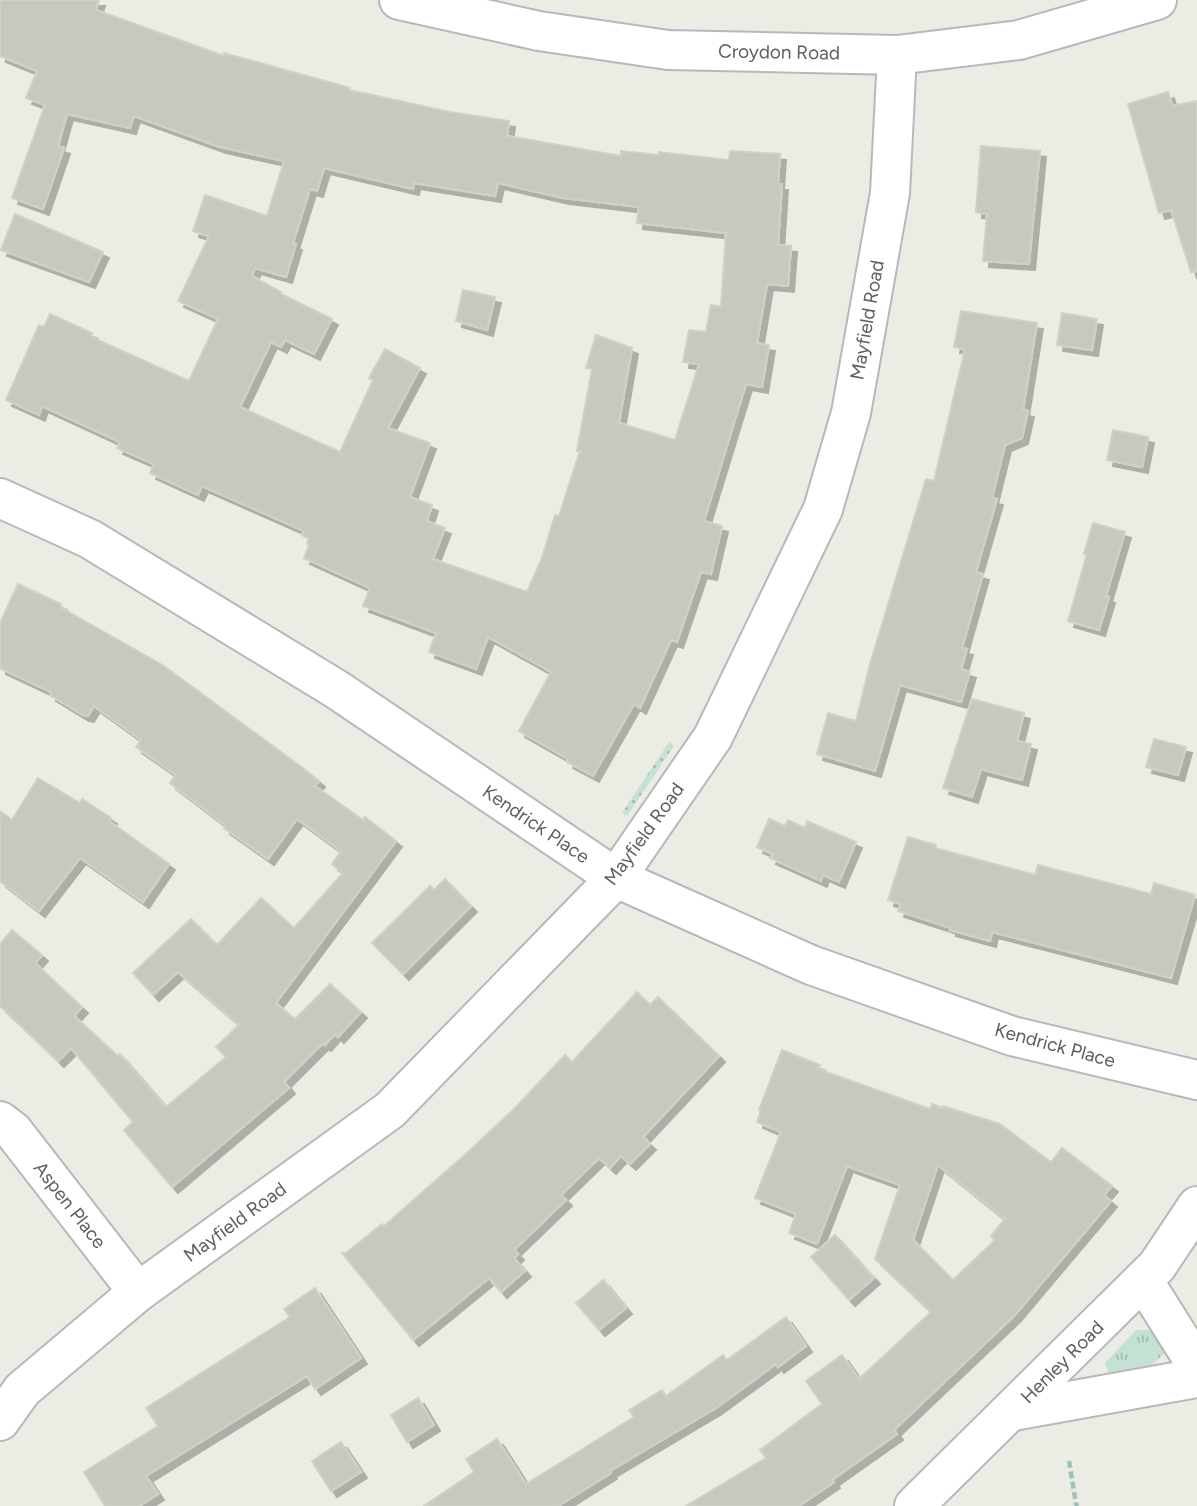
<svg xmlns="http://www.w3.org/2000/svg" width="1197" height="1506" font-family="Figtree,sans-serif">
<defs>
<pattern id="grass-dots" width="8" height="8" patternUnits="userSpaceOnUse" patternTransform="scale(1.75)"><rect width="8" height="8" fill="#c4e2d3"/><path d="M2 2h.1M6 6h.1" fill="none" stroke="#a2baaf" stroke-width="1.8" stroke-linecap="round"/></pattern>
<pattern id="park-tufts" width="24" height="20" patternUnits="userSpaceOnUse" patternTransform="scale(1.75)"><rect width="24" height="20" fill="#c4e2d3"/><path d="M3 7l-1-3M5 7V3M7 7l1-3M15 17l-1-3M17 17v-4M19 17l1-3" fill="none" stroke="#a2baaf"/></pattern>
<filter id="shadow"><feDropShadow dx="6" dy="6" stdDeviation="0" flood-color="#0004"/></filter>
</defs>
<rect width="100%" height="100%" fill="#ebede5"/>
<path fill="url(#grass-dots)" d="M669,742L674,746L627,816L622,813Z"/>
<path fill="url(#park-tufts)" d="M1136,1330H1154L1166,1349C1154,1372 1132,1371 1109,1374L1105,1363Z"/>
<g fill="#c7c9c1" stroke="#cfd1c4" stroke-width="2" fill-rule="evenodd" filter="url(#shadow)">
<path d="M0,0H99L96,10L224,56V53L350,88L349,90L450,112L509,121L507,136L621,156V151L659,155V152L729,160L730,151L780,154L778,184H782L778,245L791,246L788,286L767,284L757,343L769,345L762,387L746,384L704,521L722,526L711,574L701,572L677,642L671,640L640,708L634,704L593,776L567,762L568,759L519,731L551,672L488,637L476,669L429,652L436,633L363,606L370,588L304,558L309,545L307,544L309,539L302,535L304,531L202,486L198,495L150,473L154,464L117,448L120,442L42,406L39,415L6,400L39,325L44,327L50,314L92,333L91,337L189,381L218,319L178,301L209,236L193,231L205,195L267,216L284,161L220,147L134,116L130,128L67,114L58,146L64,148L43,209L12,198L45,105L26,98L37,71L0,56ZM324,168L413,189L414,183L495,196L498,183L563,198L639,207L637,223L726,233L721,307L711,305L706,332L689,330L683,362L699,364L675,440L619,423L632,348L596,335L586,368L592,369L577,451H580L559,516L555,515L542,558L527,592L433,559L445,528L427,521L432,505L410,497L430,443L388,428L420,368L385,349L369,378L373,380L340,452L240,407L271,342L281,347L285,340L314,354L332,319L281,294V292L252,276L255,268L286,277L296,244L293,243L310,189L317,191Z"/>
<path d="M1168,92L1172,106L1197,101V271L1191,272L1171,210L1159,213L1128,104Z"/>
<path d="M981,146L1040,151L1029,264L983,261L987,214L976,212Z"/>
<path d="M15,214L103,252L89,282L1,250Z"/>
<path d="M463,290L495,297L487,330L456,321Z"/>
<path d="M961,311L1037,323L1023,410L1028,411L1022,438L1005,445L992,498L997,499L976,572L983,574L962,648L967,649L961,669L970,672L961,702L900,685L875,771L817,754L828,713L856,721L870,664L926,479L934,481L965,349L954,347Z"/>
<path d="M1062,313L1097,319L1092,350L1057,345Z"/>
<path d="M1113,430L1148,437L1142,467L1107,460Z"/>
<path d="M1093,523L1125,532L1106,596L1109,597L1099,630L1068,621L1087,554H1084Z"/>
<path d="M18,584L61,604L60,607L164,666L304,769L319,781L315,786L363,820L365,817L396,841L276,1003L295,1019L330,984L361,1012L338,1037L335,1034L325,1045L323,1043L284,1082L289,1088L172,1187L124,1130L133,1122L71,1048L58,1061L0,1006V944L12,930L42,955L35,963L82,1007L74,1016L118,1056L120,1054L166,1107L226,1057L216,1047L239,1025L178,972L153,995L133,973L191,919L217,945L261,898L294,928L343,873L332,864L341,851L297,819L268,859L224,828L225,825L170,783L176,775L136,747L141,740L94,706L88,716L83,715L50,695L51,692L0,668V623Z"/>
<path d="M972,699L1024,713L1017,741L1031,744L1022,780L981,769L972,797L943,788Z"/>
<path d="M1154,739L1186,747L1178,775L1146,767Z"/>
<path d="M38,778L80,803L82,799L111,818L109,821L169,864L143,902L80,858L39,911L0,881V811L12,820Z"/>
<path d="M769,819L785,826L788,820L805,828L807,821L856,842L839,882L823,875L821,881L770,858L773,854L757,847Z"/>
<path d="M908,837L936,845L935,848L1035,875L1038,865L1151,894L1154,883L1195,895L1171,978L992,932L990,941L950,930L951,928L898,911L901,904L888,900Z"/>
<path d="M445,879L471,906L403,974L372,943L430,886L434,890Z"/>
<path d="M637,992L650,1005L658,997L719,1056L643,1137L650,1144L630,1164L621,1156L610,1168L599,1158L561,1195L566,1200L514,1250L518,1254L514,1258L525,1271L501,1292L489,1278L413,1340L342,1253H346L382,1224L384,1226L467,1153L514,1109L565,1055L572,1062Z"/>
<path d="M782,1050L820,1065L818,1069L930,1109L932,1104L943,1108V1106L1000,1124L1051,1162L1062,1148L1112,1186L1104,1195L1111,1201L1015,1315L894,1430L897,1434L832,1480L834,1482L799,1506H686L766,1458L760,1450L822,1404L806,1381L842,1355L859,1379L931,1312L875,1259L900,1185L847,1166L817,1244L789,1233L796,1214L755,1198L781,1132L757,1122L761,1111L759,1110ZM938,1165L1005,1219L991,1236L995,1240L953,1280L913,1240Z"/>
<path d="M835,1235L874,1278L849,1300L811,1257Z"/>
<path d="M603,1280L626,1308L599,1330L576,1303Z"/>
<path d="M315,1288L361,1358L315,1389L307,1376L146,1476L158,1494L139,1506H105L84,1472L158,1426L146,1408L290,1317L284,1309Z"/>
<path d="M786,1317L806,1346L778,1367L776,1364L716,1408L610,1471L611,1473L558,1506H424L474,1472L466,1459L497,1439L526,1484L634,1417L629,1410L662,1390L666,1396L723,1355L727,1360Z"/>
<path d="M418,1398L434,1425L407,1442L391,1415Z"/>
<path d="M341,1442L361,1472L331,1491L312,1461Z"/>
</g>
<g fill="none" stroke-linecap="round" stroke-linejoin="round">
<defs>
<g id="minor">
<path d="M399,0L539,31L668,50L897,55L1019,40L1157,0"/>
<path d="M0,498L90,539L336,689L616,878L811,965L1012,1036L1197,1080"/>
<path d="M0,1121L13,1131L138,1292"/>
<path d="M1143,1280L1197,1366"/>
<path d="M1013,1411L1197,1378"/>
<path d="M0,1421L22,1390L138,1292L390,1110L616,878L713,737L823,509L851,413L890,193L897,55"/>
<path d="M914,1506L1157,1266L1197,1206"/>
</g>
</defs>
<use href="#minor" stroke="#b8b7bd" stroke-width="42"/>
<path stroke="#9ec2ba" stroke-width="4.5" stroke-dasharray="7 3.5" stroke-linecap="butt" d="M1069,1461L1076,1504L1078,1506"/>
<use href="#minor" stroke="#fff" stroke-width="38"/>
</g>
<g text-anchor="middle" dominant-baseline="central" stroke-width="6" stroke-linejoin="round" paint-order="stroke">
<g font-size="19" fill="#5d5d64" stroke="#fff">
<text transform="translate(779 52) rotate(1)">Croydon Road</text>
<text transform="translate(867 320) rotate(-80)">Mayfield Road</text>
<text transform="translate(536 824) rotate(34)">Kendrick Place</text>
<text transform="translate(644 834) rotate(-54)">Mayfield Road</text>
<text transform="translate(1055 1045) rotate(15)">Kendrick Place</text>
<text transform="translate(70 1205) rotate(52)">Aspen Place</text>
<text transform="translate(235 1222) rotate(-36)">Mayfield Road</text>
<text transform="translate(1062 1362) rotate(-45)">Henley Road</text>
</g>
</g>
</svg>
